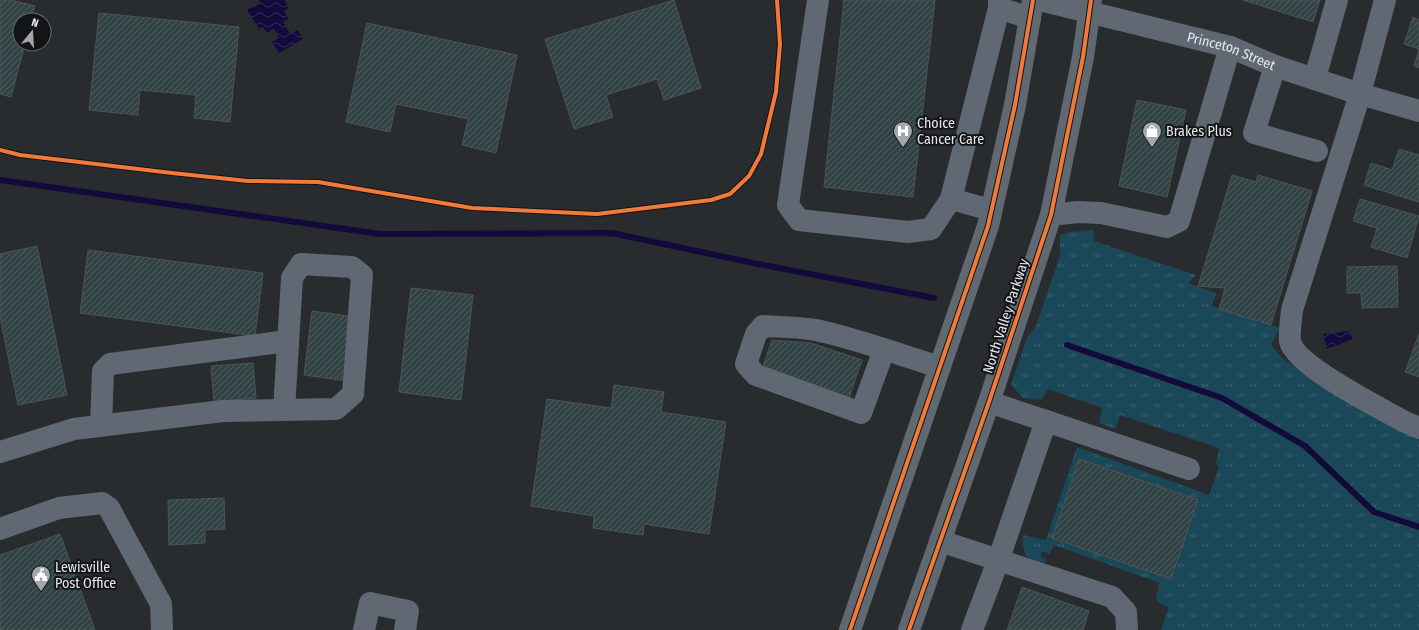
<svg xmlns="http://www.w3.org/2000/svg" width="1419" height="630" font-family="'Fira Sans Condensed',sans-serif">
<defs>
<pattern id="grass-tufts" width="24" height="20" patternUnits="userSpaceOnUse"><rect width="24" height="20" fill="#1a4859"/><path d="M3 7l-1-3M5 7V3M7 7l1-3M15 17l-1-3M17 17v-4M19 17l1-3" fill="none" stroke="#3b6271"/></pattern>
<pattern id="water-waves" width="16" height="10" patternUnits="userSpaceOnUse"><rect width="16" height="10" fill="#14093b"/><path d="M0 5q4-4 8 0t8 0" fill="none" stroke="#362d58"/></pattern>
<pattern id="building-hatch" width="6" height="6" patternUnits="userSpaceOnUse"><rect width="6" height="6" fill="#314345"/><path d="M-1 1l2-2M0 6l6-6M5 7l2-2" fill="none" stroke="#4f5e60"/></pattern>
</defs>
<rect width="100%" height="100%" fill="#292c2e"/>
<path fill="url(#grass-tufts)" d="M1093,230L1094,241L1196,275L1188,283L1216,293L1212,306L1280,328L1271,345L1283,359L1362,407L1419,432V630H1161L1169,607L1158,602L1156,597L1160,583L1054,545L1050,554L1042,551L1041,557L1047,559L1044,563C1026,562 1022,552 1023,535L1046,540L1077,447L1209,495L1219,468L1216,463L1219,448L1120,415L1115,429L1099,423L1102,408L1048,389L1041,400L1022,398L1011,384L1027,338L1036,326L1060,255V235L1071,232Z"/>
<g fill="url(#water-waves)">
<path d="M259,0H284L289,8L284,11L289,18L283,22L290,34L298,30L303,39L279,53L272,42L279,38L274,29L267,33L263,27L259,29L247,10L260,2Z"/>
<path d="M1349,331L1353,339L1327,349L1323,334Z"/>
</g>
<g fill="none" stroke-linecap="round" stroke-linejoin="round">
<g stroke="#14093b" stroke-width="6">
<path d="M0,180L380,234L612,233L758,264L934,298"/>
<path d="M1067,345L1222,398L1305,446L1374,512L1419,527"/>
</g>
</g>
<g fill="url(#building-hatch)" stroke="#505253">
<path d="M0,0H11L35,6L31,20H20V44H25L11,97L0,94Z"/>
<path d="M674,0L701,88L664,100L657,79L606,95L613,117L574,129L545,39Z"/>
<path d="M844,0H935L913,197L824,187Z"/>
<path d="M1243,0H1320L1313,22Z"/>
<path d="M99,13L239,27L230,122L194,118L196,95L140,90L138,115L89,110Z"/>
<path d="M1413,17L1419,20V68L1414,66L1419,49L1404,44Z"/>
<path d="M367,23L517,55L496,153L462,145L468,119L396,104L390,132L346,122Z"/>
<path d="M1137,100L1186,110L1167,197L1119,186Z"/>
<path d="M1399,149L1419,155V202L1364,185L1371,163L1392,170Z"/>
<path d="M1232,175L1256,182L1258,175L1312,191L1271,325L1219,309L1225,288L1198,286Z"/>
<path d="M1360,199L1419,216L1407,258L1371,247L1377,228L1353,221Z"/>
<path d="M37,246L67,395L18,405L0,317V254Z"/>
<path d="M88,250L263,273L255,336L80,313Z"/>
<path d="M1397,266L1398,307L1362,308L1361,293H1347V267Z"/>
<path d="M411,288L473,295L461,400L399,392Z"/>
<path d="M312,311L356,317L348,381L304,375Z"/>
<path d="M1419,334V377L1405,372Z"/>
<path d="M772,340L811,343L862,360L848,401L761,372Z"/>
<path d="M253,363L256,398L214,402L211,366Z"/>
<path d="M614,385L664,392L661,412L726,422L709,534L644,524L643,535L593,528L594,516L531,506L547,399L611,408Z"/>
<path d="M1079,459L1198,500L1171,579L1052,538Z"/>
<path d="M224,498L225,529L205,530V543L169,545L168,500Z"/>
<path d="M60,534L95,630H0V555Z"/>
<path d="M1022,587L1089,611L1083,630H1007Z"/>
</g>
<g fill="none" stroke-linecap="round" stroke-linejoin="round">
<path stroke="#5c6268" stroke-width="2.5" stroke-dasharray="3 2" stroke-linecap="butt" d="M0,150L20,155L172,173L248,181L318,182L472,208L597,214L711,200L730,194L749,176L761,154L776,92L780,44L777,0"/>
<g stroke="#606873" stroke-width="22">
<path d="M818,0L788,205L799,220L908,232L931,229L951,199L991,210"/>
<path d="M999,0V8L1030,18"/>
<path id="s1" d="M1040,0L1230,47L1275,66L1360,94L1419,111"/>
<path d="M1385,0L1360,94L1292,310C1291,320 1289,332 1290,341C1295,366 1382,409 1405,422L1419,428"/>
<path d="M1275,66L1254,133L1317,151"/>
<path d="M1315,78L1337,0"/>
<path d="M951,199L999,8"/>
<path d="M1051,215L1077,212L1101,213L1167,227L1179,221L1230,47"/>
<path d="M884,350L861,413L756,375L746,364L756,334L763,326C781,327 799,327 816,330C858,339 900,355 940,367"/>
<path d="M1046,421L1189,469"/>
<path d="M101,426L103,371L110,364L288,341"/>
<path d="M0,452L74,429L223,411L336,409L353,394L362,275L352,267L301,264L292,278L284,410"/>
<path d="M0,529L59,508L102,503L109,508L161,604L162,630"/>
<path d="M940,541L1112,597L1126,612L1127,630"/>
<path d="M364,630L370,603L408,611L405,630"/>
<path d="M972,630L998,561L1046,421L989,402"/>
</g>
<g stroke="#606872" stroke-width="22">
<path d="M850,630L988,226L1015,105L1033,0"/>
<path d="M909,630L989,402L1051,215L1083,57L1091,0"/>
</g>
<defs>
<g id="cycleway">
<path d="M0,150L20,155L172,173L248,181L318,182L472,208L597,214L711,200L730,194L749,176L761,154L776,92L780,44L777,0"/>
<path d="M850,630L988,226L1015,105L1033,0"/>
<path d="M909,630L989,402L1051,215L1083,57L1091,0"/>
</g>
</defs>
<use href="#cycleway" stroke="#131415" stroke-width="6"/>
<use href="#cycleway" stroke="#f17a3a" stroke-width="4"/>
</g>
<defs>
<symbol id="hospital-pin" viewBox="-11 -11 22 30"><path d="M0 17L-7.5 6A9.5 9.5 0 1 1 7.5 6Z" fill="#a4a7a9" stroke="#131415"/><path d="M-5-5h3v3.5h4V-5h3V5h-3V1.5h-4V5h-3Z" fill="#fff"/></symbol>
<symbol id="shop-pin" viewBox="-11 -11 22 30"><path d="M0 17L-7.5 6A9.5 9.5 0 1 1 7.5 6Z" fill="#a4a7a9" stroke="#131415"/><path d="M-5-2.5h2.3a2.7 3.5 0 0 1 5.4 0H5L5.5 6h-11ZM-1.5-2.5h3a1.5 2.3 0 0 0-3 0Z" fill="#fff"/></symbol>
<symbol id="civic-pin" viewBox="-11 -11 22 30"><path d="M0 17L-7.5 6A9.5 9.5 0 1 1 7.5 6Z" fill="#a4a7a9" stroke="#131415"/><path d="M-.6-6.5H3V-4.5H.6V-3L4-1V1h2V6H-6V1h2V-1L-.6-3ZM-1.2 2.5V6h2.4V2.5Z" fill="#fff"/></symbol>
</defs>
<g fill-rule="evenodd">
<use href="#hospital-pin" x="892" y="120" width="22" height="30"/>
<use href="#shop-pin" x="1141" y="120" width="22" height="30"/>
<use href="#civic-pin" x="30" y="564" width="22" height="30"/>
</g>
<g text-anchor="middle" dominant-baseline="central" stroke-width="4" stroke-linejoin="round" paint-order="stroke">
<g font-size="14" fill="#e6e9eb" stroke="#131415">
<text stroke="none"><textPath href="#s1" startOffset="198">Princeton Street</textPath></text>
<text transform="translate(1006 316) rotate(-72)">North Valley Parkway</text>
</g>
<g font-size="14" fill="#e6e9eb" stroke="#131415" text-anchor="start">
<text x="917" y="123">Choice<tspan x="917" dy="16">Cancer Care</tspan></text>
<text x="1166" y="131">Brakes Plus</text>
<text x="55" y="567">Lewisville<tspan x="55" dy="16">Post Office</tspan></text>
</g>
</g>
<g transform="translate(32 32) rotate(18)"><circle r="19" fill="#131415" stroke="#67696b"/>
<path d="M0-3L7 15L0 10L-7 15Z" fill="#a4a7a9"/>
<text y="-6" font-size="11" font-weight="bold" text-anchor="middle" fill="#e6e9eb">N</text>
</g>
</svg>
